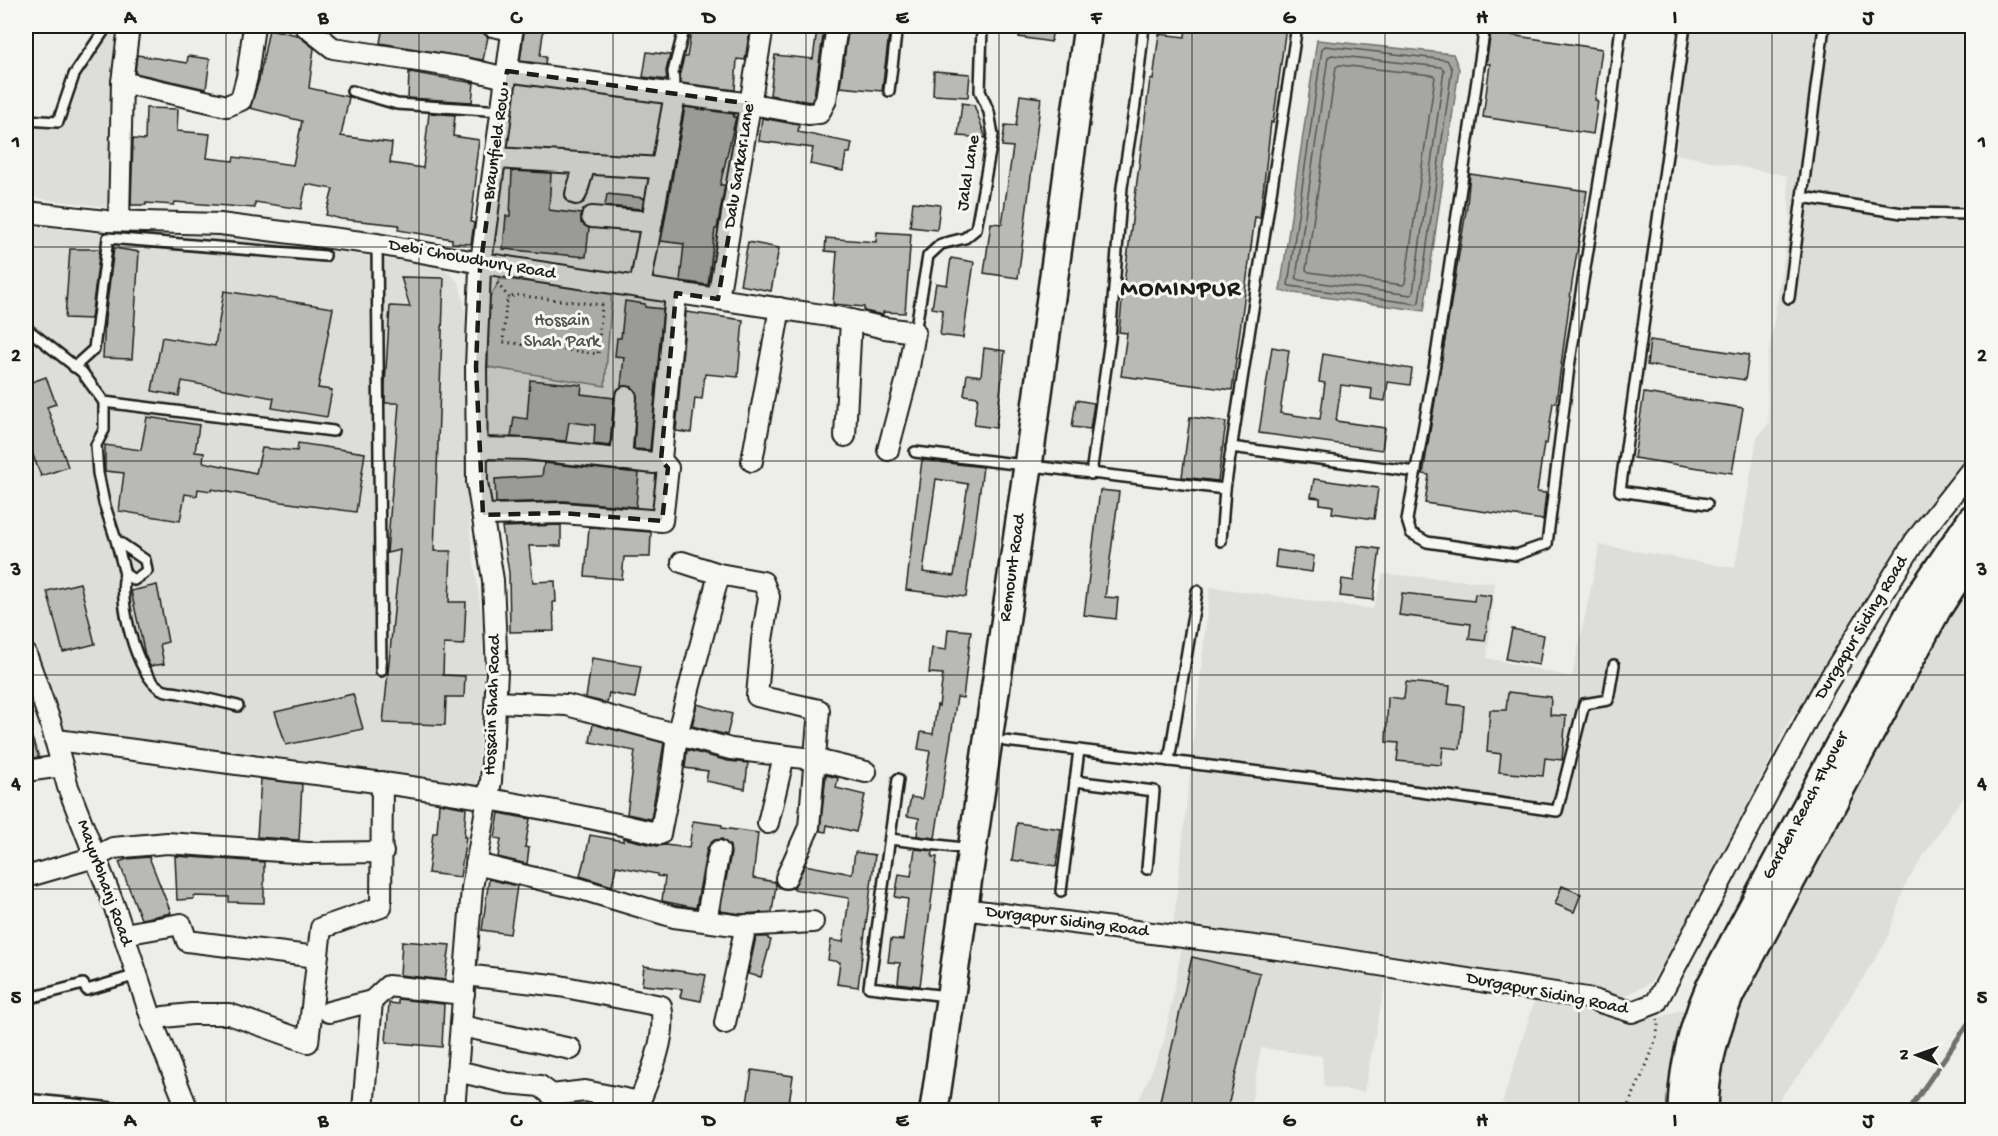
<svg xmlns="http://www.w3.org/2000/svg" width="1998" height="1136" font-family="'Gochi Hand',sans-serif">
<rect width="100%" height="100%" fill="#edede9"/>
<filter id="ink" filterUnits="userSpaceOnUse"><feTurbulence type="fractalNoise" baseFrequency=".0167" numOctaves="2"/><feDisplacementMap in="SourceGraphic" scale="12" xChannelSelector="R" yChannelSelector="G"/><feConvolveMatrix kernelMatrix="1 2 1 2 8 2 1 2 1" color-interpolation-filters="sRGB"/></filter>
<g filter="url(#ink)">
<g fill="#ddddda">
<path d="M115,26H121L116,66L108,207L26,197V124L60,128L79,73Z"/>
<path d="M1691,26H1972V50L1969,82L1972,83V469L1818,685L1792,716L1677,946L1650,983L1621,998L1516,975L1173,928L1210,587L1373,609L1383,574L1495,583L1487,658L1572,677L1600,545L1735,568L1757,438L1769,423L1766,369L1790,222L1787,176L1676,154Z"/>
<path d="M26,225L124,236H230L443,267L460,284L465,312L470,531L483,625L484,680L477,787L64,733L26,623Z"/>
<path d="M1972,498V789L1951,813L1905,885L1886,942L1808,1063L1771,1110H1500L1536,996L1633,1020L1661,1017L1699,1003L1957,519Z"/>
<path d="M1183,942L1387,974L1364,1092L1324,1087L1322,1056L1261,1048L1250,1110H1135L1164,1042Z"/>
</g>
<path fill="#cececb" stroke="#757574" stroke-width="1.5" d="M500,279L612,290L605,386L488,367L489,300Z"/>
<path fill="#a6a6a3" stroke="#6f6f6d" stroke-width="1.5" d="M1317,40L1453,54L1459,69L1424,311L1280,291Z"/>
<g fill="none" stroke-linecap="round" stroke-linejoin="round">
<g stroke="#535352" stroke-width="1.5">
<path d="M1325,46L1447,60L1452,69L1419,302L1417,304L1290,286L1288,285L1322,49Z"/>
<path d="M1332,55L1441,67L1444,70L1413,293L1411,295L1299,280L1296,278L1328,57Z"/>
<path d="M1339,65L1432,75L1435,77L1405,283L1403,285L1309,272L1306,270L1336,67Z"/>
</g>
<path stroke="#6f6f6d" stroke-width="5" d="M1909,1110L1972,1018"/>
</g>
<g fill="#b9b9b6" stroke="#1c1c1c" stroke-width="1.5" fill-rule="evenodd">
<path d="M383,26H480L481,30L488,37L483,60L380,43Z"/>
<path d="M525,26H544L540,56L546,57L545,64L520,61Z"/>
<path d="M692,26H736L750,28L745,60L737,59L735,90L681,83L680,73L684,57H687Z"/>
<path d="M849,26H890L882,91L840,87Z"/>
<path d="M1020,26H1053L1051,42L1019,37Z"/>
<path d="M1186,26H1286L1273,123L1271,122L1260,218L1255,217L1232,390L1121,376L1127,333L1119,332L1123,291L1150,79L1153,80L1159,34L1185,37Z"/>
<path d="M269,29L297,35L314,48L309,88L349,97L341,136L392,143L390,163L423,168L429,113L455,115L453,136L479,140L475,170H477L471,222L474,223L471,244L452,243V239L398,230L399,225L341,219L326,215L333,189L306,184L301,209L255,202V208L175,202L174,205L146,203V205H131L133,139L145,140L146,108L178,109L177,131L210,134L207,158L233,161L234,157L293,165L302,121L250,108L259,80Z"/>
<path d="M817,29L824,30L814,96L811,102L770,95L775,55L813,59Z"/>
<path d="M1491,32L1602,49L1595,100L1598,101L1593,134L1483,117L1490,64H1486Z"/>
<path d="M647,52L670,55L666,71L667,80L643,77Z"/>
<path d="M137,55L187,63L188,56L210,59L206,89L135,73Z"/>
<path d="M934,71L970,74L968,97L933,95Z"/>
<path d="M409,72L474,83L472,102L408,98Z"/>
<path d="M1020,95L1041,98L1018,278L984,273L991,223L1002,224L1013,147L1002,146L1005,125L1016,126Z"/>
<path d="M962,103L974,105L986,138L958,136Z"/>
<path d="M685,107L734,114L733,117H736L720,185H725L717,229H715L708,285L680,281L684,244L661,241Z"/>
<path d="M762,118L799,125L798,132L852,143L850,153H846L843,171L810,164L813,148L759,141Z"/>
<path d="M512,171L551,173L549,210L581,214V223L589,228L586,257L503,249L506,216H510Z"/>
<path d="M1470,174L1587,191L1572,283L1556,403H1553L1547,444L1544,443L1537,492L1546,493L1543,520L1425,503L1429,475L1423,474L1467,205Z"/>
<path d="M607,194L644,198L642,209L605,206Z"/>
<path d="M913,202L940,205L937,230L910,227Z"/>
<path d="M877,232L911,234L905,313L883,312V315L864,311V307L833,304L837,252L825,251L826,238L876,242Z"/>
<path d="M748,242L779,248L771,291L740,285Z"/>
<path d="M114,248L139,252L132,359L103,358L105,319Z"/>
<path d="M70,249H100L91,319L65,318Z"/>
<path d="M951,258L974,262L963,338L940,335L943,310L932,308L936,283L947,285Z"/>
<path d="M401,277L444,278L434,551H451L449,602H466L464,645L444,644L443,675L465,676L464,697H446L445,725L383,723L400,550L387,553L399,403H385V385L390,306L410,307Z"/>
<path d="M224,291L333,308L318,388L332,390L327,417L272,408L274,398L182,381L179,396L152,391L162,337L215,346Z"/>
<path d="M625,301L645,304V307L663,309L650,450L634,449L637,392L632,387L621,386L624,357L615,356L617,338H621Z"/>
<path d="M686,312L743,320L738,377L705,374L702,399L695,398L691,433L676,431Z"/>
<path d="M1650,340L1749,355L1745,380L1647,365Z"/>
<path d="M1272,347L1289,350L1280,413L1320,419L1325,383L1319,382L1323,354L1412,369L1410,385L1388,382L1385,401L1371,399L1372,389L1341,385L1336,421L1385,428L1382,450L1259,433Z"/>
<path d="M984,348L1005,351L996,428L974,425L978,397L964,395L967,374L981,376Z"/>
<path d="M46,377L56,404L47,407L68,467L41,476L26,437V384Z"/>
<path d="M530,380L582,385L581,394L614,398L610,446L594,444L595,425L569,422L566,441L511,437L514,417L527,419Z"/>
<path d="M1644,393L1743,408L1732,473L1634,458Z"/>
<path d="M1076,400L1094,403L1090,429L1072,427Z"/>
<path d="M147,417L199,425L195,452L204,453L203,462L256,473L262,448L297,451L298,443L365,453L356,512L282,502L211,489V491L198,489L197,496L185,494L180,521L119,511L124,473L105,471V445L141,450Z"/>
<path d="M1190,417L1226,422L1218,481L1182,477Z"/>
<path d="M922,460L983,467L966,597L906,590ZM936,479L968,484L954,576L923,572Z"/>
<path d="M544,463L639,473L636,507L564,501L496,503L495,479L542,476Z"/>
<path d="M1314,479L1378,488L1374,519L1332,513L1333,506L1320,504V498L1311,497Z"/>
<path d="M1100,490L1119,492L1105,597L1118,598L1116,619L1084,615Z"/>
<path d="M561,525V546H529L533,582L555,581L556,602H553L554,631L510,632L509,573L502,527Z"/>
<path d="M589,527L651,532L650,557H624L622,579L585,576Z"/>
<path d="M1358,546L1380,549L1373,600L1340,596L1342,579L1354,581Z"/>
<path d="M1277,550L1314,556L1312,572L1275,567Z"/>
<path d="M80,583L95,644L63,652L47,591Z"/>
<path d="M157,585L168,642L160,644L164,664L150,666L145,655L131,591Z"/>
<path d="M1402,593L1474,601L1475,594L1491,596L1485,641L1469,639L1471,624L1399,615Z"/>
<path d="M948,629L971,631L963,698L957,697L935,838L917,836L919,818L907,816L911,797L922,799L930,751L918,749L921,732L933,734L937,705L939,706L943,674L929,673L932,648L946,650Z"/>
<path d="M1512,629L1544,635L1539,665L1506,659Z"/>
<path d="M592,658L641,666L635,698L609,693L607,703L586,698Z"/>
<path d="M1406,682L1450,686L1448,704L1464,706L1460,749L1443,747L1441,765L1397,761L1399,743L1386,742L1388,697L1404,699Z"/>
<path d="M1508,692L1551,697L1550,715L1566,716L1562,760L1545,758L1543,776L1499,772L1501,754L1487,752L1490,710H1506Z"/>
<path d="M353,694L363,729L286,745L275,712Z"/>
<path d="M697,704L732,714L727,735L692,726Z"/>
<path d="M593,724L664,743L651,819L627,814L635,751L590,742Z"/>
<path d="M26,725H27L39,757L26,759Z"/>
<path d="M687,750L728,761L748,763L745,789L706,781L708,771L685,768Z"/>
<path d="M826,775L838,778L836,788L865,795L856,832L827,825L826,832L820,831Z"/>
<path d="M261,779L302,784L299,840L257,837Z"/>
<path d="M439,803L466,808L464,837H466L460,877L428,873L433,833H437Z"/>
<path d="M499,813L530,819L525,847L529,848L527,864L498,857L501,839L495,838Z"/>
<path d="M693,821L722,825V828L758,833L753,878L775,882L776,885L772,912L742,914L720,911L731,853L730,846L722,839L714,840L707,848L696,908L662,901L665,877L657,876V874L616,866L612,886L580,876L584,860H585L590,835L623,841V838L657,846L665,845L689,848Z"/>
<path d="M1017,823L1061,829L1056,866L1012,860Z"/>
<path d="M915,849L933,851L932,857H937L920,986L898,983L900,963L888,962L891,939L903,940L908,899L895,897L899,874L911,876Z"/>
<path d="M855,852L875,855L858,987L837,984L840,962L828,960L831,940L843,942L849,898L793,889L805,865L852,874Z"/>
<path d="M175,856L264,862V903L229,902V897L194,896V899L177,900Z"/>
<path d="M149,857L171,913L141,919L119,862L127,859Z"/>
<path d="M489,879L517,886L510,934L482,930Z"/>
<path d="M1562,886L1581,894L1574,912L1555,904Z"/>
<path d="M756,937H768V939L771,940L761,977L748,974Z"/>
<path d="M402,941L450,945L445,980L400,975Z"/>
<path d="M1192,957L1260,973L1227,1110H1158Z"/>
<path d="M644,966L706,975L701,1001L680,997L682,989L642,985Z"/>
<path d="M398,999L444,1004L442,1047L386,1042L389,1003L398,1004Z"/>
<path d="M752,1070L793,1076L788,1110H746Z"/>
</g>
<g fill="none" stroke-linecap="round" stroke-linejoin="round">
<defs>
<g id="lane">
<path d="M1485,26L1435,363L1407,520L1411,533L1427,542L1516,555L1547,544L1569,367L1611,108L1621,26"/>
<path d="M1685,26L1620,491L1707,504"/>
<path d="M352,91L397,104L502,111"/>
<path d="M889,91L897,26"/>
<path d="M675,94L673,72L685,26"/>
<path d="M26,120L58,122L74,75L107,26"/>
<path d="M1802,197L1902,213L1972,214"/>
<path d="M377,244L381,671"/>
<path d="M1789,298L1824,26"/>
<path d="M26,328L82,372L104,402L333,431"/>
<path d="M915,332L928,256L941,244L965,238L976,229L993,135L989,112L980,91L982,26"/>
<path d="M74,367L94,349L108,238L325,256"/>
<path d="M104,402V430L96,445L98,473L104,503L116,540L145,560L147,571L134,580L125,574L116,540"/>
<path d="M1231,447L1416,472"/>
<path d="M915,452L1225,489"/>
<path d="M1091,474L1110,339L1122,187L1135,105L1144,26"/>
<path d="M1221,541L1225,489L1297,26"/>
<path d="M125,574C118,600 136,675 161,689C165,692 174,692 179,693C199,697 218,701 238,706"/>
<path d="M1005,741L1384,787L1557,811L1584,704L1608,700L1614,665"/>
<path d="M1169,761L1197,591"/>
<path d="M898,779L869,987L947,996"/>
<path d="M1075,781L1154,791L1147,869"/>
<path d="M890,839L970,849"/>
<path d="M1061,891L1079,750"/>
<path d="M26,999L83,984L87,990L137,975"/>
<path d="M26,1099L132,1110"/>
<path d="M154,1110L187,1108"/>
</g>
<g id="street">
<path d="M305,26L333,48L464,68L506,78"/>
<path d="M492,26L512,30"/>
<path d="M507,71L675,94"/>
<path d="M122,82L227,106L241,100L247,77L254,26"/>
<path d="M495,158L661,168"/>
<path d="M576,194L585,164"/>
<path d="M26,212L106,221L220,224L377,244L481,263L842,318L885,328L915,332L907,378L888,450"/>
<path d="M592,217L652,222"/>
<path d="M119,221L122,82L129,26"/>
<path d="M640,287L675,94L751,104L808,114L819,113L826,100L837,26"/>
<path d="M718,299L763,26"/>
<path d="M845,436L851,320"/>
<path d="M477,448L526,449L654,463L661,460"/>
<path d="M621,460L626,397"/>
<path d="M752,461L780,308"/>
<path d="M483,515L563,513L662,521L668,468L661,460L676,293"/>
<path d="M682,562L719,574L763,582L769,597L762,640L757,696L819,710L809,827L786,878"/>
<path d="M26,654L50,721L68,787L115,908L154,1026L188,1110"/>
<path d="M496,702L567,705L731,749L812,759L866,772"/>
<path d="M55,740C142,750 229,764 316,774C432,789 546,806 660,834L672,774L677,735L719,574"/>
<path d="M26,771L62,766"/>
<path d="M768,823L784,756"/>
<path d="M476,864L581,889L674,917L742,926L813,922"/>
<path d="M26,877L95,857L113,848L167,843L308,853L383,852"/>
<path d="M963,909L1278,949L1587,998L1632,1012L1656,1003L1825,686L1915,541L1972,469"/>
<path d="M706,921L719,851"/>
<path d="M124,934L181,924L187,941L317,957"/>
<path d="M465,975L560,986L661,1006C668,1038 648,1081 636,1110"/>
<path d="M329,1012L372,1001"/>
<path d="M152,1022L164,1017L191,1014H229L308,1042L321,928L381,907L382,782"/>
<path d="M725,1023L746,925"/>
<path d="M461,1026L571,1049"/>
<path d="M457,1071L508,1083L540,1086L552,1095L585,1091L640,1102"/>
<path d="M363,1110L372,1001L388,986L464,994"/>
<path d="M454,1110L472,888L491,781L497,672L493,580L477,482L476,367L480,269L513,26"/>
</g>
<g id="secondary">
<path d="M934,1110L1028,466L1088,26"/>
<path d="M1682,1110C1683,1066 1693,1026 1711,985L1918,598L1972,519"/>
<path d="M1704,1110C1705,1069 1714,1032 1730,994L1937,609L1972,555"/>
</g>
</defs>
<use href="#lane" stroke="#1c1c1c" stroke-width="14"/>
<use href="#street" stroke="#1c1c1c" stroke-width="24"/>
<use href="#secondary" stroke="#1c1c1c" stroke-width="32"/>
<g stroke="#1c1c1c" stroke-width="3" stroke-dasharray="1.5 4.5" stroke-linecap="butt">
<path d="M497,283L510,299L506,303L503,342L598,354L602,305L514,295L510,299"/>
<path d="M1626,1110C1635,1090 1661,1040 1658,1019"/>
</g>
<use href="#lane" stroke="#f6f6f2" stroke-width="9"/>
<use href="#street" stroke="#f6f6f2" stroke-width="20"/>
<use href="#secondary" stroke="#f6f6f2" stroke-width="27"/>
</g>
</g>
<path fill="#1c1c1c" fill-opacity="0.2" stroke="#1c1c1c" stroke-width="4.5" stroke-dasharray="12 8" stroke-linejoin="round" d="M507,71L751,104L718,299L676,293L661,460L668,468L662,521L563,513L483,515L476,367L480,269Z"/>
<path fill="none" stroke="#1c1c1c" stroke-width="1.5" stroke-opacity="0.55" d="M226,26V1110M419,26V1110M613,26V1110M806,26V1110M999,26V1110M1192,26V1110M1385,26V1110M1579,26V1110M1772,26V1110M26,247H1972M26,461H1972M26,675H1972M26,889H1972"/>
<g text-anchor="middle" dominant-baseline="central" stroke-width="6" stroke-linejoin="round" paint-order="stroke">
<g font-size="18" fill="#1c1c1c" stroke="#f6f6f2">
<text transform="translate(497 144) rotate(-82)">Braunfield Row</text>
<text transform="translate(740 166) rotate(-81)">Dalu Sarkar Lane</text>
<text transform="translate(969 173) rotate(-81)">Jalal Lane</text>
<text transform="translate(472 260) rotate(10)">Debi Chowdhury Road</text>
<text transform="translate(1013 568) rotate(-82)">Remount Road</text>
<text transform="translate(1862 628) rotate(-59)">Durgapur Siding Road</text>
<text transform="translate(493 705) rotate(-88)">Hossain Shah Road</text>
<text transform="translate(1806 806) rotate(-62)">Garden Reach Flyover</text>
<text transform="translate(104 883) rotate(70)">Mayurbhanj Road</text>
<text transform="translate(1067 922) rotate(7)">Durgapur Siding Road</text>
<text transform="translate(1547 994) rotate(11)">Durgapur Siding Road</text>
</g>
<g font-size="18" fill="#515151" stroke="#f6f6f2">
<text x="562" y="321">Hossain<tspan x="562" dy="21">Shah Park</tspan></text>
</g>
<g font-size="24" font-weight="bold" letter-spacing="1.5" fill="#1c1c1c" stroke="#f6f6f2">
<text x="1181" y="290">MOMINPUR</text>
</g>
</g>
<rect width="1998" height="1136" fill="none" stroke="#f6f6f2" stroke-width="66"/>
<g transform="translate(1917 1055) rotate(271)" stroke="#f6f6f2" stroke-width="4.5" paint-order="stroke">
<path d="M0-4.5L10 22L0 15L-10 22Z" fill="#1c1c1c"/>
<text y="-9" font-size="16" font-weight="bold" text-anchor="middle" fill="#1c1c1c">N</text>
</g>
<rect x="33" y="33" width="1932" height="1070" fill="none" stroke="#1c1c1c" stroke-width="2"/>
<g font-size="20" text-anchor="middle" font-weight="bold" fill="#1c1c1c">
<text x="130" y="23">A</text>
<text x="323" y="23">B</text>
<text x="516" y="23">C</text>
<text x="709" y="23">D</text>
<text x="902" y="23">E</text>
<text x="1096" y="23">F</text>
<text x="1289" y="23">G</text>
<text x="1482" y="23">H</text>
<text x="1675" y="23">I</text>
<text x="1868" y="23">J</text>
<text x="16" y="147">1</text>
<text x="1982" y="147">1</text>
<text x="16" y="361">2</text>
<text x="1982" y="361">2</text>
<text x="16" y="575">3</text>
<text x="1982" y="575">3</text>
<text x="16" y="789">4</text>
<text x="1982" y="789">4</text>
<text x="16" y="1003">5</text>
<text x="1982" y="1003">5</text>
<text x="130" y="1126">A</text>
<text x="323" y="1126">B</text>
<text x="516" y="1126">C</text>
<text x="709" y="1126">D</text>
<text x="902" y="1126">E</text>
<text x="1096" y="1126">F</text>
<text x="1289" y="1126">G</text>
<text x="1482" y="1126">H</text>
<text x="1675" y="1126">I</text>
<text x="1868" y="1126">J</text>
</g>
</svg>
